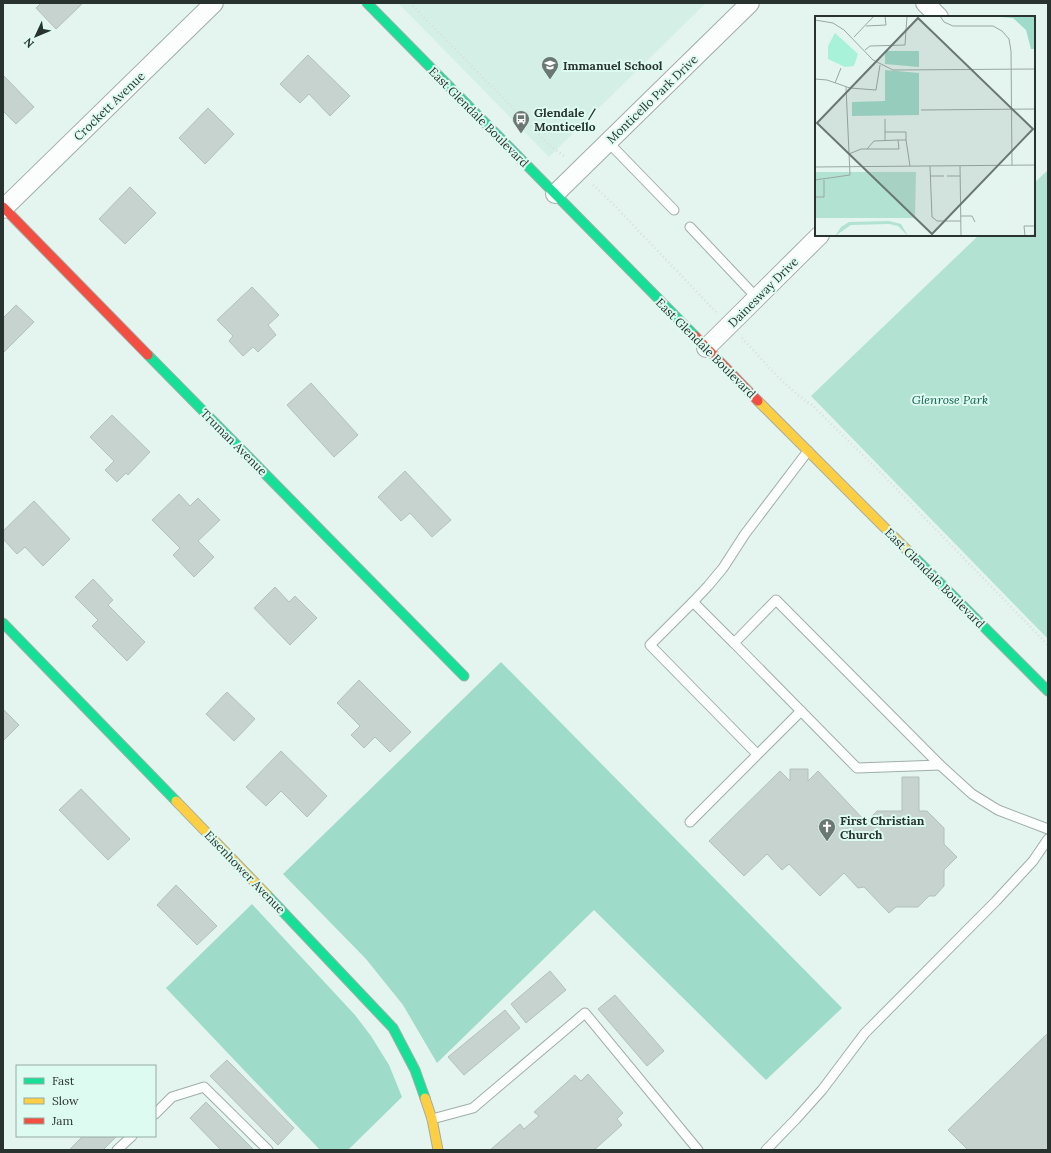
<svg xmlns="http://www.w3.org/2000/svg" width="1051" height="1153" font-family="Lora,serif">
<rect width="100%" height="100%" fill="#e4f5ef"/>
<path fill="#d4f0e6" d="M398,3H706L549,157Z"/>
<path fill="#b2e2d2" d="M1048,170V639L811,396L979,235H1034V183Z"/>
<g fill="#9edbc8">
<path d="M501,662L842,1008L766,1080L594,910L437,1063L403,1005L366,959L283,874Z"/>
<path d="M252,904L355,1015L371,1036L389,1065L402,1097L348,1150H320L166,988Z"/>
</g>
<g fill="#c6d3cf" stroke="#b3c0bb">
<path d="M41,3H83L56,29L36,8Z"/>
<path d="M308,55L350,96L330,116L309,94L300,103L280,84Z"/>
<path d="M3,75L34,107L16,124L3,111Z"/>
<path d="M208,108L234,134L205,164L179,138Z"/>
<path d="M130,187L156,213L125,244L99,219Z"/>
<path d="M252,287L279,315L268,325L276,335L258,352L253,347L243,356L229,341L233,336L217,320Z"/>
<path d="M16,305L34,322L3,353V318Z"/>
<path d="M311,383L358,435L334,457L287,405Z"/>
<path d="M112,415L150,452L128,475L126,473L117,482L105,470L114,461L90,437Z"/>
<path d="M405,471L451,520L432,537L410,513L401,521L378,497Z"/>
<path d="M179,494L190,506L198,498L220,520L198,541L214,557L194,577L173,555L180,548L152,520Z"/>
<path d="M34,501L70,539L43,566L25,547L17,554L3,539V531Z"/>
<path d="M93,579L113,600L108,605L145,642L127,661L92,626L98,620L75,597Z"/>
<path d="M275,587L289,602L295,596L317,618L290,645L254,608Z"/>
<path d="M359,680L411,732L390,752L375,737L364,748L351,735L360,726L337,703Z"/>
<path d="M227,692L255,719L234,741L206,714Z"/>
<path d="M3,709L19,725L3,741Z"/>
<path d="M281,751L327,796L307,817L281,791L266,806L246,787Z"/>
<path d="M790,769H808V781L818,771L866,822L877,811H902V777H919V811H927L944,828V844L957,857L944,870V886L935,896H929L918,907H896L889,913L864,887L858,888L844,873L820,896L789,864L782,870L767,854L744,876L709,841L780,771L790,781Z"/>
<path d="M81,789L130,839L108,860L59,810Z"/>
<path d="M176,885L217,926L197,945L157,905Z"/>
<path d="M550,971L566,990L526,1023L511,1004Z"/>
<path d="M615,995L664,1051L647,1066L598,1009Z"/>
<path d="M505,1010L520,1028L464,1075L448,1057Z"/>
<path d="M1048,1033V1150H968L948,1130Z"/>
<path d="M227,1060L294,1128L278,1145L210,1076Z"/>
<path d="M588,1074L623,1113L617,1119L622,1125L594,1150H490L520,1124L524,1129L539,1116L534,1112L575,1075L581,1081Z"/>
<path d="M206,1102L254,1150H221L190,1118Z"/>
<path d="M83,1136H117L103,1150H69Z"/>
</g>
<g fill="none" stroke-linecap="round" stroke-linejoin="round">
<defs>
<g id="lane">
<path d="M608,142L674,210"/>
<path d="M690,227L757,298"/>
<path d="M808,451L745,534L723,568L708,586L693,602L734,643L776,600L940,765L972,794L998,810L1048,829"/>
<path d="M693,602L650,645L757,754"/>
<path d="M734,643L857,768L940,765"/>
<path d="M690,822L801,711"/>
<path d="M155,1114L172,1097L204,1087L268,1150"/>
<path d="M432,1119L473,1108L585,1013L698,1150"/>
<path d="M117,1150L132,1136"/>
<path d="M766,1150L796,1119L822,1090L865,1033L996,901L1033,861L1048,839"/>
</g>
<g id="street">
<path d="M925,3L939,17"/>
<path d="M555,194L750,3"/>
<path d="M3,209L214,3"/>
<path d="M706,348L820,235"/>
</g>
<g id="fast">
<path d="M367,3L695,336"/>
<path d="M148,355L464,676"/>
<path d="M911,554L1048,691"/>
<path d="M3,623L176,801"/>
<path d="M267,895L393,1028L415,1070L425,1098"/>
</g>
<g id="slow">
<path d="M758,401L911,554"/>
<path d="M176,801L267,895"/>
<path d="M425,1098L432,1119L438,1150"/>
</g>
<g id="jam">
<path d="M3,207L148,355"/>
<path d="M695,336L758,401"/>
</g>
</defs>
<use href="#lane" stroke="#a0ada8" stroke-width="11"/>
<use href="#street" stroke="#a0ada8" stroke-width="20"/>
<use href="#fast" stroke="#a0ada8" stroke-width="11"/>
<use href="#slow" stroke="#a0ada8" stroke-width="11"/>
<use href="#jam" stroke="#a0ada8" stroke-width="11"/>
<g stroke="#d8dddb" stroke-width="2.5" stroke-dasharray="1 3" stroke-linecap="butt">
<path d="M410,3L549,145L560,153L565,157"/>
<path d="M593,185L610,201L716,312"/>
<path d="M742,338C764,361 786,389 812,405L883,475L1048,645"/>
</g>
<use href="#lane" stroke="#fbfefd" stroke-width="9"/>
<use href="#street" stroke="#fbfefd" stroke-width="18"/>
<use href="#fast" stroke="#16e098" stroke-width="9"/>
<use href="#slow" stroke="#ffcf43" stroke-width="9"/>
<use href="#jam" stroke="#f24e42" stroke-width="9"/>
</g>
<defs>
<symbol id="school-pin" viewBox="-11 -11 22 30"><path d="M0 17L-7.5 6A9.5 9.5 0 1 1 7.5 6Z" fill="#6a7772" stroke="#defbf1"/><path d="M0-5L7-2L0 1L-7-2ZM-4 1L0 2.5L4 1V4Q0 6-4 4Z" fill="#fff"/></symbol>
<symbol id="bus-pin" viewBox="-11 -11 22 30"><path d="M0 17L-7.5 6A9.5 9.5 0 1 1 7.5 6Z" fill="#6a7772" stroke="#defbf1"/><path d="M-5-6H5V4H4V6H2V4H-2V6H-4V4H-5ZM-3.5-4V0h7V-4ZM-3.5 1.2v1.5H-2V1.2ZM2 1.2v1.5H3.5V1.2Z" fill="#fff"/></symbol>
<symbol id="church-pin" viewBox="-11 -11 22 30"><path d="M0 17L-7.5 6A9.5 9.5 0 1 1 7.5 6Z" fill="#6a7772" stroke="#defbf1"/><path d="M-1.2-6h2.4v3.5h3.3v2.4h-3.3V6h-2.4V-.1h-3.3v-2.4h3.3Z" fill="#fff"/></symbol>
</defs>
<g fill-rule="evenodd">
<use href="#school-pin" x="540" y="55" width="20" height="27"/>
<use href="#bus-pin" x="511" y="109" width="20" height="27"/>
<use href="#church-pin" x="817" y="817" width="20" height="27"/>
</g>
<g text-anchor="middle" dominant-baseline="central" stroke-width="4" stroke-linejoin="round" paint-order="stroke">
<g font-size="12" font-weight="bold" fill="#28332f" stroke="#defbf1" text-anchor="start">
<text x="563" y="65">Immanuel School</text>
<text x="534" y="112">Glendale /<tspan x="534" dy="14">Monticello</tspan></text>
<text x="840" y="820">First Christian<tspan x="840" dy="14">Church</tspan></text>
</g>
<g font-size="12" fill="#28332f" stroke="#defbf1">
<text transform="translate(652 99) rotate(-44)">Monticello Park Drive</text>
<text transform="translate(109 106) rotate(-44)">Crockett Avenue</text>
<text transform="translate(479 117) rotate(45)">East Glendale Boulevard</text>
<text transform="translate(763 292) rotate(-45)">Dainesway Drive</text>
<text transform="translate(706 348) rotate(45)">East Glendale Boulevard</text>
<text transform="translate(234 442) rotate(45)">Truman Avenue</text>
<text transform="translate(935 578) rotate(45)">East Glendale Boulevard</text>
<text transform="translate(245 872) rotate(46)">Eisenhower Avenue</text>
</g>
<g font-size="12" font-style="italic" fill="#12614d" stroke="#defbf1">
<text x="950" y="399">Glenrose Park</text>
</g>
</g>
<g transform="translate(815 16)">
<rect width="220" height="220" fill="#e4f5ef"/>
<path d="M0,156H101L100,202H0ZM74,205L86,208L93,220L83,210L74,208L36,209L20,220L26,211L34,206Z" fill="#b2e2d2"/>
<path d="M174,0H220V33H216L211,14L198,2ZM70,35H104V51L70,48ZM70,54L104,57V99L37,100V86L70,85Z" fill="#9edbc8"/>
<path d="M20,17L43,38L39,50L30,51L13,43V30Z" fill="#a8f2d9"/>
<path fill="none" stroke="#99a7a2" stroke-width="1" d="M125,0L129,6L138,10H178L187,15L194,23L196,35L197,149M0,4L18,7L29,14L58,44L78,54L220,53M51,10L71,9L70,0M39,21L59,0M50,34L55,30L90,29L92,0M0,63L12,64L35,72L61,74L65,49M20,67L26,52M106,94L220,93M70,103V125M70,116H91V124M52,133L59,125L83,124M34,138L46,133H84L83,124H91L95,150M115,150L117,201L122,205H146M145,150L146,220M0,151L220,149M115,160H129M132,160H145M0,164L35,159L31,71M0,181H9V164M146,200H157L160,206M220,210H209L210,220L220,219"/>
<path fill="#6a7772" fill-opacity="0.15" stroke="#6a7772" stroke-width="2" d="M103,2L218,113L117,218L2,107Z"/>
<rect width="220" height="220" fill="none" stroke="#28332f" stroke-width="2"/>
</g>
<rect width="1051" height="1153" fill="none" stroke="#28332f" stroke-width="8"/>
<rect x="16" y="1065" width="140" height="72" fill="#defbf1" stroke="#95aba3"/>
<rect x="24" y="1078" width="20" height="6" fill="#16e098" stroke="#95aba3"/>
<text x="52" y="1085" font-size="12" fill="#28332f">Fast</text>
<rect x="24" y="1098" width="20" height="6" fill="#ffcf43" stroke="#95aba3"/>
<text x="52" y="1105" font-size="12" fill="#28332f">Slow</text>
<rect x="24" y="1118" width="20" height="6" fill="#f24e42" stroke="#95aba3"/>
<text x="52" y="1125" font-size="12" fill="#28332f">Jam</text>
<g transform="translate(36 36) rotate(226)" stroke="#defbf1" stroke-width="3" paint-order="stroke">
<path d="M0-3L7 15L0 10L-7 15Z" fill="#28332f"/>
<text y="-6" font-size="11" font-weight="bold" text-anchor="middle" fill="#28332f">N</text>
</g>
</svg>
